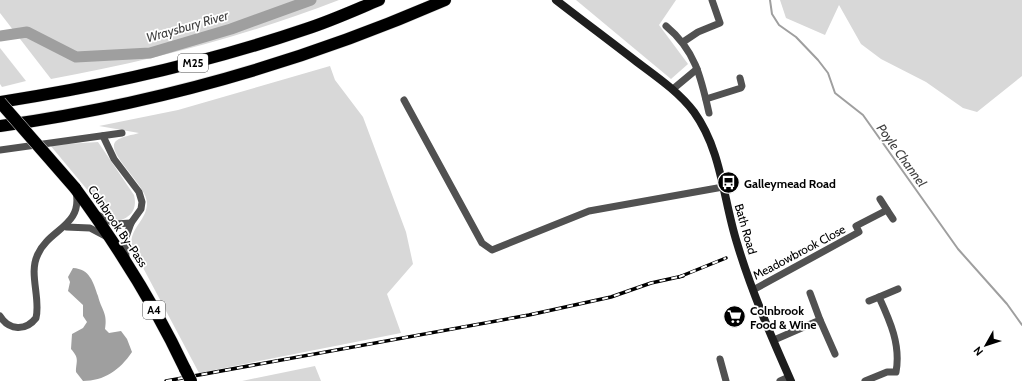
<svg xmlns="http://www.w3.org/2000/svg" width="1022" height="381" font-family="Cabin,sans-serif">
<rect width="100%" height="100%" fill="#fff"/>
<g fill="#d8d8d8">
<path d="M0,0H339C246,36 149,61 51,79L0,13Z"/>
<path d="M576,0H676L659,25L688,64L671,79Z"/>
<path d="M780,0H1022V76L977,112L963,108L926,82L881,59L861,44L839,5L825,35L786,18Z"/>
<path d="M0,48L26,81L2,87L0,84Z"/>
<path d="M330,66L335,80L363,117L406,232L413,264L387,294L401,333L199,373L132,247C128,229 147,221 147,203C147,185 104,152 116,141C122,136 133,135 139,133L99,126L178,110Z"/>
<path d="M98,142L134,195C138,211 129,219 114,222L50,145Z"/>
<path d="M315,366L321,381H242Z"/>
</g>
<path fill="#9f9f9f" d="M73,268C90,269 93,282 98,296C101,309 108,313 105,329L109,333L121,331L127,339L132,352C120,370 104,381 83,381L76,372C76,361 80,359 71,349L72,334L83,328L87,322L83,316V305L68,291L70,282L68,277Z"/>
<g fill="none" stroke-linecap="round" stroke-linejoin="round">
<path stroke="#9f9f9f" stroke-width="2" d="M770,0L772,14L779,25L796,37L818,60L828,73L835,93L863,115L958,249L1007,304L1022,325"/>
<path stroke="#9f9f9f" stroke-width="11" d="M0,36L27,32L76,57L150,53L231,29L311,0"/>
<defs>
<g id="highway">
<path d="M0,102C104,86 206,63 306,29C331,21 355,10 379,0"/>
<path d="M0,126C155,104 301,63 445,0"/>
<path d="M75,188C117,245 155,305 185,369"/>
</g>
</defs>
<use href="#highway" stroke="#dbdbdb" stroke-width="13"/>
<g stroke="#515151" stroke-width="7">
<path d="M666,26C695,50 701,77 709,113"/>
<path d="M683,42L698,32L720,23L712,0"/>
<path d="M673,89L697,69"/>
<path d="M706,99L741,88L742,86L740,78"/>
<path d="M404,100L482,243L492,250L589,211L723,187"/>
<path d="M103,136L114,159L139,192L142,202L141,209L131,223L125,240L126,257"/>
<path d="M0,150L122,133"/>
<path d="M880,199L887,210"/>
<path d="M98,215L115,224L131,223"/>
<path d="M66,227L90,228L107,237"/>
<path d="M753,290L859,232L856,226L887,210L893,219"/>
<path d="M869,301L879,297"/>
<path d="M0,316C9,331 26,331 36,318C41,298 28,273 38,254C49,229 83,226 76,192"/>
<path d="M820,320L835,354"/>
<path d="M774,340L820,320L810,293"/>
<path d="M720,359L726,381"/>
<path d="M780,381L789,377"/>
<path d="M865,381L887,372H896C901,345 890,321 879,297L898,289"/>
</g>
<path stroke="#1e1e1e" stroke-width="8" d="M556,0C583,21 610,41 637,62C657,77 679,92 694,112C722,151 723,199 737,243C751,290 771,336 791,381"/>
<use href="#highway" stroke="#000" stroke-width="12"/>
<defs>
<g id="rail">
<path d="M679,277L726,258"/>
<path d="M166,381L529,315L611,297L651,283L683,276"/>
</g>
</defs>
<use href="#rail" stroke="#000" stroke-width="3.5"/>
<use href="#rail" stroke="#fff" stroke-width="2" stroke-dasharray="6" stroke-linecap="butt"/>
<defs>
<g id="highway-bridge">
<path d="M0,102L75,188"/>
<path d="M185,369L191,381"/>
</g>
</defs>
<use href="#highway-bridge" stroke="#dbdbdb" stroke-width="13" stroke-linecap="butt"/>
<use href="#highway-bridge" stroke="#000" stroke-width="12"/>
</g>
<defs>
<symbol id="bus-disc" viewBox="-11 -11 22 22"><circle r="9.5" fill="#000" stroke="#fff"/><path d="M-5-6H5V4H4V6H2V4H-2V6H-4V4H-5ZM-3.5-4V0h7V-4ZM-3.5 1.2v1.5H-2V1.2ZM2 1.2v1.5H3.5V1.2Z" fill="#fff"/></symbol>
<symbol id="supermarket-disc" viewBox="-11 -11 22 22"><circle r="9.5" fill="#000" stroke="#fff"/><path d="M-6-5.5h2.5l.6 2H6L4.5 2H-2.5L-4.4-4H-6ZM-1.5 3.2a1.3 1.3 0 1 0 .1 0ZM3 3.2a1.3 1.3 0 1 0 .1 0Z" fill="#fff"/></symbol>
</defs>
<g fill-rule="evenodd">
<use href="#bus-disc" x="716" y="170" width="25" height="25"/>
<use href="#supermarket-disc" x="722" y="304" width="25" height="25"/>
</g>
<g text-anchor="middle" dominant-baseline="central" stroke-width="3.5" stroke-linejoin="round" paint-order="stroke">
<g fill="#fff" stroke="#4c4c4c" stroke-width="1">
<rect x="178" y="54" width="30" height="18" rx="3"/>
<rect x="143" y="301" width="22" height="18" rx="3"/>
</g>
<g font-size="11" font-weight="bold" fill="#000">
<text x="193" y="63">M25</text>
<text x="154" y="310">A4</text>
</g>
<g font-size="12" font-weight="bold" fill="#000" stroke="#fff" text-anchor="start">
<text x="744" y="183">Galleymead Road</text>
<text x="750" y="310">Colnbrook<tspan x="750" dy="14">Food &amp; Wine</tspan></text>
</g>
<g font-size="12" fill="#000" stroke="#fff">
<text transform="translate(118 226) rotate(56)">Colnbrook By-Pass</text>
<text transform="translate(746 229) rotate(74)">Bath Road</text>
<text transform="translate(799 252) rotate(-28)">Meadowbrook Close</text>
</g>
<g font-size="13" font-style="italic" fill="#404040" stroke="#fff">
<text transform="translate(187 26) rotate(-16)">Wraysbury River</text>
<text transform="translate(902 155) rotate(54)">Poyle Channel</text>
</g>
</g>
<g transform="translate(986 345) rotate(231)" stroke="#ffffff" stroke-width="3" paint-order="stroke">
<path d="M0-3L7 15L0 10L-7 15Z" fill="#000000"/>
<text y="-6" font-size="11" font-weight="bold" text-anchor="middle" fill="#000000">N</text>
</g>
</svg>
